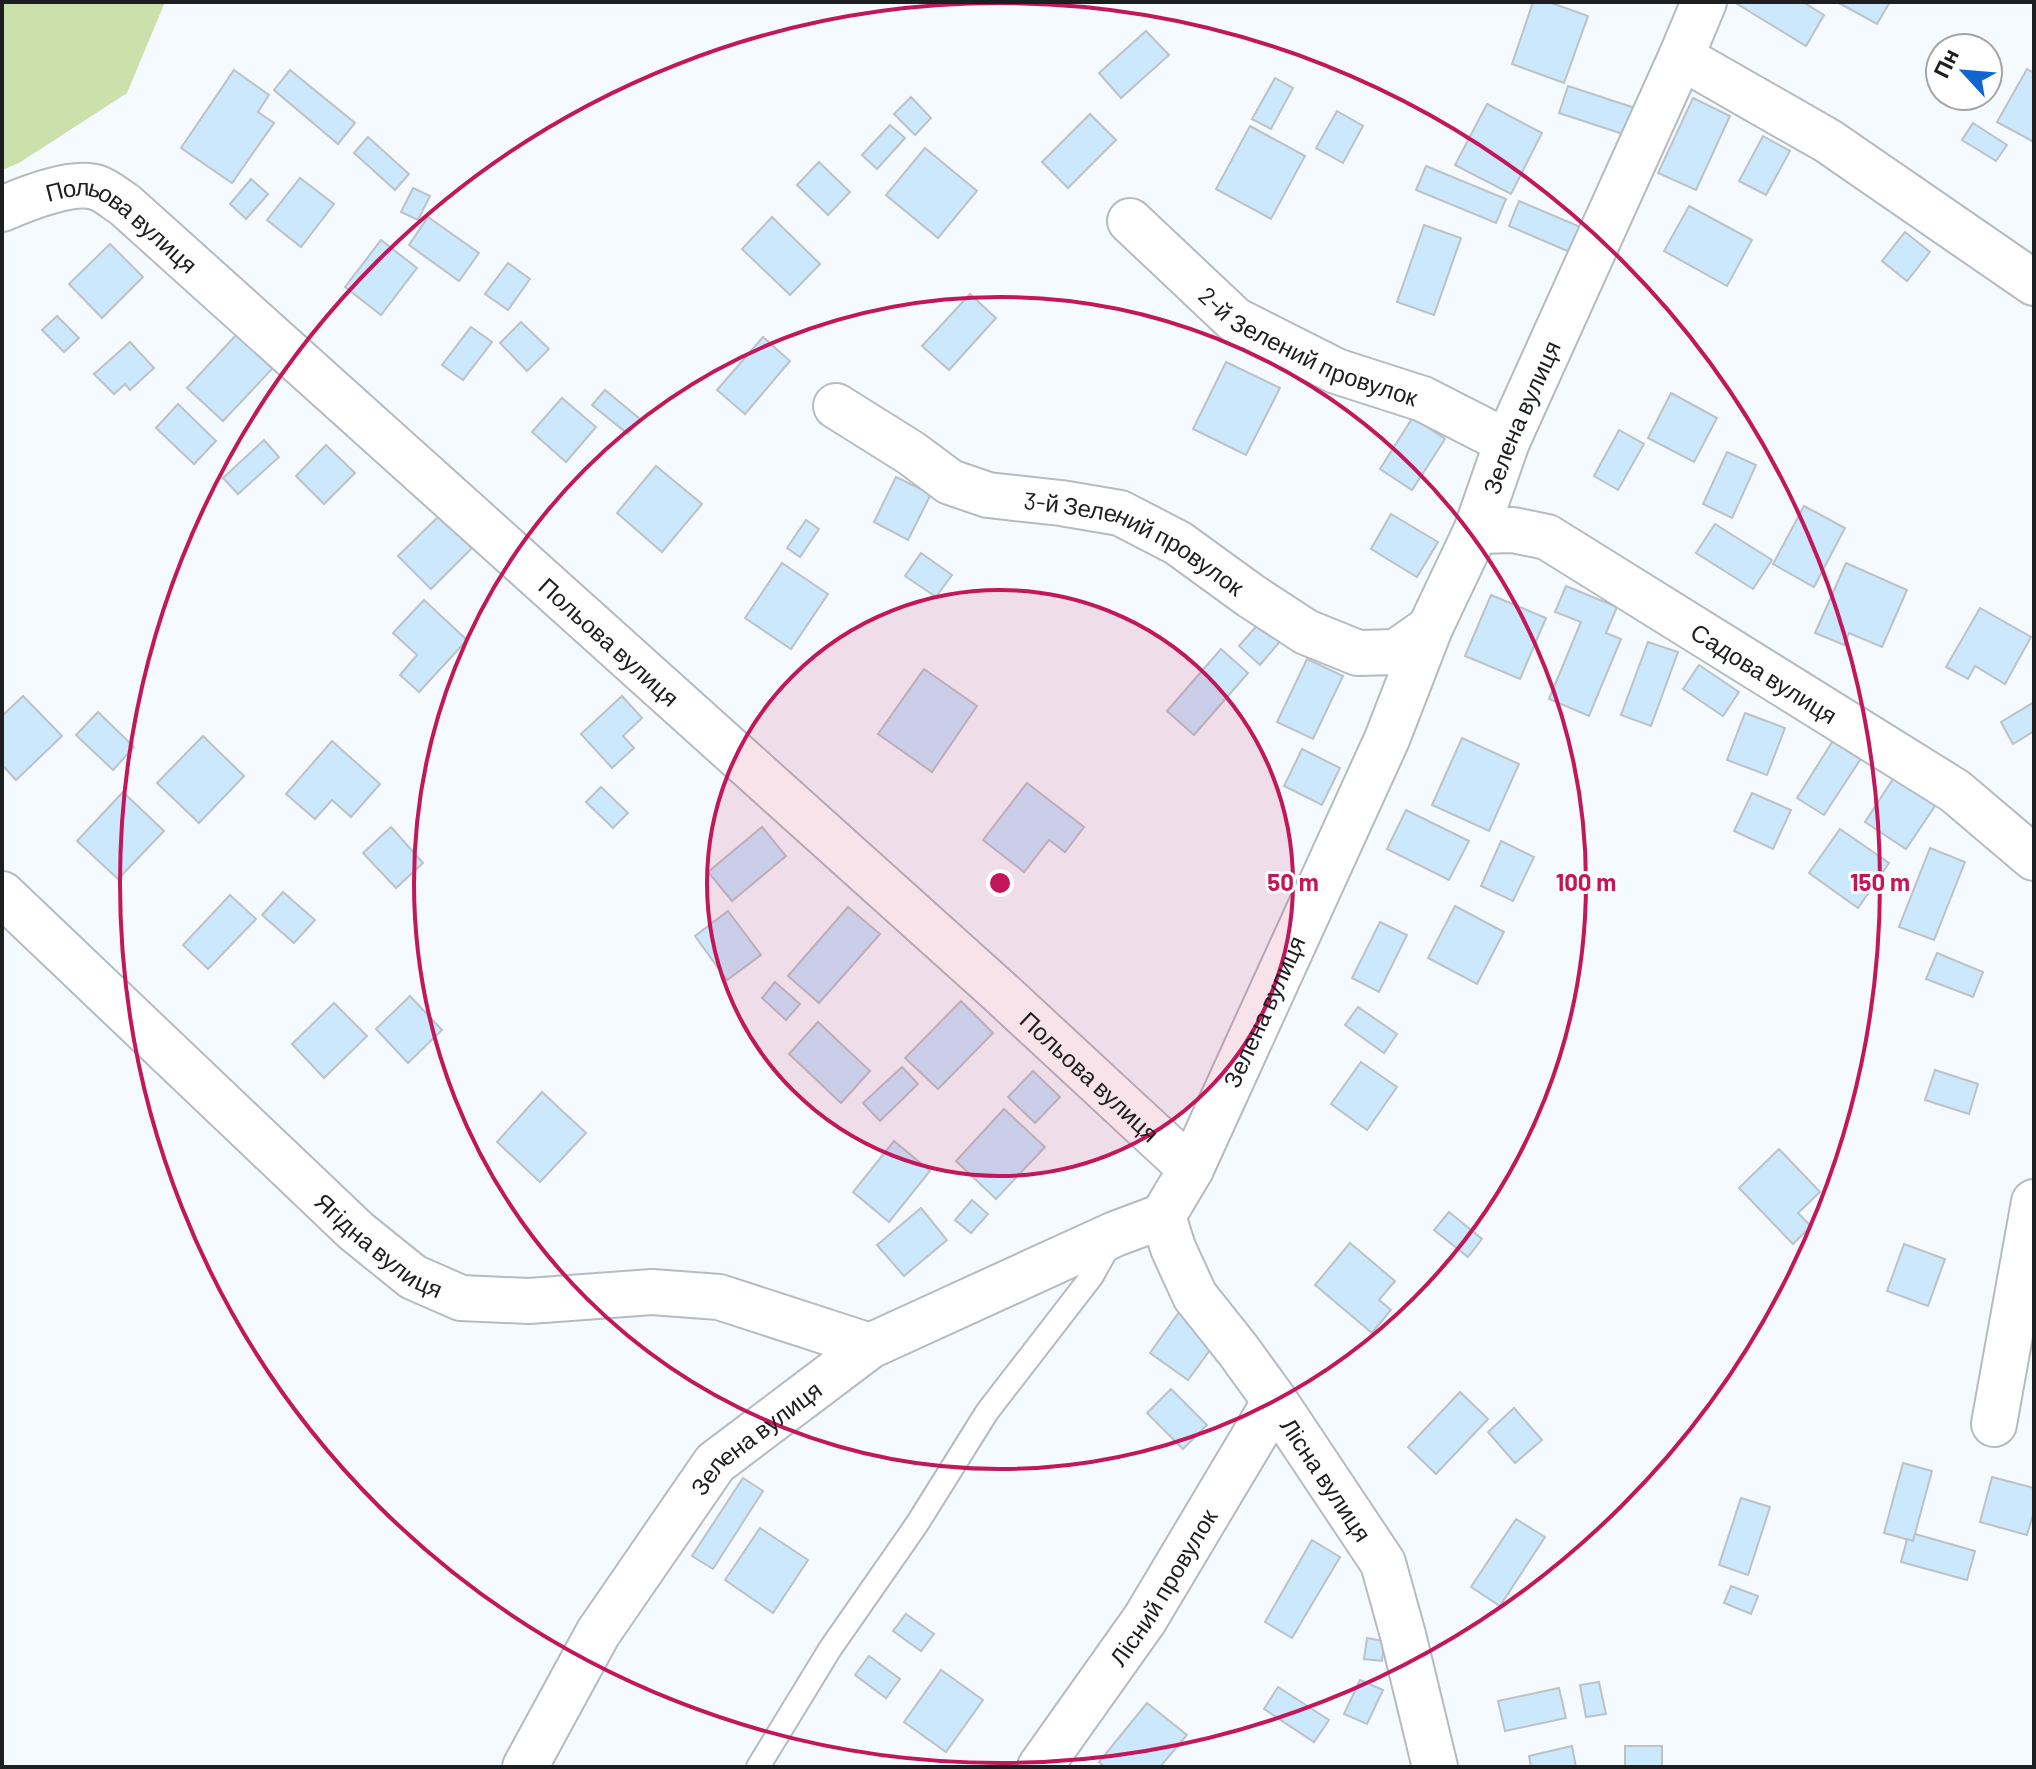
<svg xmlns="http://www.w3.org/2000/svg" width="2036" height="1769" font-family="Barlow,sans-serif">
<rect width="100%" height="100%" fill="#f5fafe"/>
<path fill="#cce0ab" d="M2,2H165L127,93L19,163L2,170Z"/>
<g fill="#cce8fd" stroke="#bcc2c6" stroke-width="2">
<path d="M1533,2H1549L1588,16L1564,83L1512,64Z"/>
<path d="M1734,2H1803L1824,15L1806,46Z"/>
<path d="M1837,2H1890L1877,24Z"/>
<path d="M1146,31L1169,55L1121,98L1099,73Z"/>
<path d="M2027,69L2034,73V142L1997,122Z"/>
<path d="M234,70L269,95L258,112L274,123L232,183L181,148Z"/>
<path d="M290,70L355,123L338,144L274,90Z"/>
<path d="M1275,78L1293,88L1271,129L1252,119Z"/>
<path d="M1568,86L1641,110L1632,137L1559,113Z"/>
<path d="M911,97L931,118L915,135L894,114Z"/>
<path d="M1693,98L1730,116L1696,190L1658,173Z"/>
<path d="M1487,104L1542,133L1511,194L1455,165Z"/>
<path d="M1337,111L1363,126L1343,163L1316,148Z"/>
<path d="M1090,114L1116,140L1068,188L1042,162Z"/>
<path d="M1973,123L2007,145L1996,161L1962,140Z"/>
<path d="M890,125L905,138L877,169L862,155Z"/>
<path d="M1250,126L1305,156L1271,219L1216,189Z"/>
<path d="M1763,136L1790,151L1766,195L1739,181Z"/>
<path d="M368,137L409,174L395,190L354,153Z"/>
<path d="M925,148L977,191L938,238L886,195Z"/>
<path d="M819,162L850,192L828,215L797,185Z"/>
<path d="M1426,166L1506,199L1496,223L1416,190Z"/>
<path d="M300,178L334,204L301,247L267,220Z"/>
<path d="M251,179L268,194L246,219L230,204Z"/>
<path d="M413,188L430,196L418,220L401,212Z"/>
<path d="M1519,201L1590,231L1579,256L1509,226Z"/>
<path d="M1689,206L1752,240L1727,286L1664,251Z"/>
<path d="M428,217L479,253L459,281L409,245Z"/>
<path d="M772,217L820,264L790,295L742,249Z"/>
<path d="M1424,225L1461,238L1434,315L1397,302Z"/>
<path d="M1905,232L1930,252L1907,281L1882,261Z"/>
<path d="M381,240L417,268L381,315L345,287Z"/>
<path d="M110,244L143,277L102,318L69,284Z"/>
<path d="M508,263L530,279L508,310L485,294Z"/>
<path d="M970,294L996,318L949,370L922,346Z"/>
<path d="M57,316L79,338L64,352L42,330Z"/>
<path d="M521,322L549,349L527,371L500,343Z"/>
<path d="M471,327L492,342L463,380L442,365Z"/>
<path d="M237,334L273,368L223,421L187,388Z"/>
<path d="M763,337L790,361L745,414L717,390Z"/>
<path d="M130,342L154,368L130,390L125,384L114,394L94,374Z"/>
<path d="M1226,362L1280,388L1246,455L1193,429Z"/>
<path d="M605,390L640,419L628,434L592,405Z"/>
<path d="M1671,393L1717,418L1694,462L1648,438Z"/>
<path d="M562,398L596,427L566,462L532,432Z"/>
<path d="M178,404L216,441L194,464L156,428Z"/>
<path d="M1413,417L1445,439L1412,490L1380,469Z"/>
<path d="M1619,430L1644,444L1618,490L1594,476Z"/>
<path d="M264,440L279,457L238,494L223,478Z"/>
<path d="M326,445L355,473L324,504L296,476Z"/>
<path d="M1727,452L1756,465L1732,518L1703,504Z"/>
<path d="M656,466L702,504L662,552L617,513Z"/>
<path d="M896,477L931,494L908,540L874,522Z"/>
<path d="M1804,506L1845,528L1814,587L1773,564Z"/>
<path d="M1391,514L1438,542L1417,577L1371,549Z"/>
<path d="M439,516L472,548L431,589L398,556Z"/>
<path d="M806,520L819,529L800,557L787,548Z"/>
<path d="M1715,524L1772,560L1753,589L1696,553Z"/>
<path d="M921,553L952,575L936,597L905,576Z"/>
<path d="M782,563L828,594L791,649L745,618Z"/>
<path d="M1846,563L1907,590L1882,647L1849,633L1844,645L1815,633Z"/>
<path d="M1566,586L1617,607L1606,633L1621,639L1589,716L1549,699L1581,622L1555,612Z"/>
<path d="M1491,595L1546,618L1520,679L1465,656Z"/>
<path d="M424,600L467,640L419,692L400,675L417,655L393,633Z"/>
<path d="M1980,608L2031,637L2005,684L1975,666L1968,679L1946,667Z"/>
<path d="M1261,621L1282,639L1260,665L1239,646Z"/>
<path d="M1648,642L1678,652L1651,726L1621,715Z"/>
<path d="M1221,649L1248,673L1194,735L1167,711Z"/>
<path d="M1307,659L1343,676L1313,739L1277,722Z"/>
<path d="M1699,665L1739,692L1723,716L1683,689Z"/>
<path d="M924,669L977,706L932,772L878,734Z"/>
<path d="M23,696L62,736L16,780L2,765V716Z"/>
<path d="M622,696L642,718L623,736L634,748L612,768L581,734Z"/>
<path d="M2034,702V731L2013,744L2001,722Z"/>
<path d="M98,712L134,747L113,770L76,735Z"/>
<path d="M1745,713L1785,728L1767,775L1727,760Z"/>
<path d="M203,736L244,776L199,823L157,783Z"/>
<path d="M1462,738L1519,764L1489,831L1432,805Z"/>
<path d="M1834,739L1862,757L1824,815L1797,798Z"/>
<path d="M332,741L380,784L351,817L332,800L315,819L286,794Z"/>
<path d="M1302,749L1340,768L1322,805L1284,786Z"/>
<path d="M1895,776L1937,803L1906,849L1865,822Z"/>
<path d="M1027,783L1084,827L1065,852L1049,840L1024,872L983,840Z"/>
<path d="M601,787L628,813L613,828L586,802Z"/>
<path d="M123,792L164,831L118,879L77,841Z"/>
<path d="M1752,793L1791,810L1773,849L1734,831Z"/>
<path d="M1406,810L1469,841L1449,880L1387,849Z"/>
<path d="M391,827L423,863L396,888L363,853Z"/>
<path d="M762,827L786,856L732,901L708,872Z"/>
<path d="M1840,829L1889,863L1858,908L1809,873Z"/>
<path d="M1501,841L1534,857L1513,901L1481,886Z"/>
<path d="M1930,848L1965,862L1934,940L1899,927Z"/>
<path d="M283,892L315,920L294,943L262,915Z"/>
<path d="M230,895L256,919L208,969L183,945Z"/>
<path d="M1455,906L1504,932L1477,984L1428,958Z"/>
<path d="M848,907L880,934L819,1003L788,976Z"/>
<path d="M728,911L761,955L727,980L695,936Z"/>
<path d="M1380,922L1407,935L1379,992L1352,978Z"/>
<path d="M1937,953L1983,972L1973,997L1926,979Z"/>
<path d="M775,982L800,1004L786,1020L762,998Z"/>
<path d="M410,996L442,1030L408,1063L376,1029Z"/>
<path d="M961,1001L993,1033L938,1089L905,1058Z"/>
<path d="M334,1003L367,1036L324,1078L292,1044Z"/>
<path d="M1358,1007L1397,1034L1384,1053L1345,1025Z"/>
<path d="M818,1022L870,1071L841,1103L789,1054Z"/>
<path d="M1361,1062L1397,1087L1367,1130L1331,1104Z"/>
<path d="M902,1067L918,1084L880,1121L863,1103Z"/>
<path d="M1935,1070L1978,1084L1969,1114L1925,1100Z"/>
<path d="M1033,1071L1060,1097L1035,1123L1008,1097Z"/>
<path d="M542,1092L586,1133L540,1182L497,1142Z"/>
<path d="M1004,1109L1045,1147L996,1199L956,1161Z"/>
<path d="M894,1141L930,1171L889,1222L853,1192Z"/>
<path d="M1779,1149L1820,1192L1798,1213L1811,1226L1793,1244L1739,1188Z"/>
<path d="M972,1200L988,1214L971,1233L955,1220Z"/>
<path d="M921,1208L947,1240L904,1276L877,1245Z"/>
<path d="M1449,1212L1482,1239L1468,1257L1434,1230Z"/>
<path d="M1350,1243L1395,1281L1379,1300L1391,1310L1372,1333L1315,1285Z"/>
<path d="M1904,1244L1945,1259L1928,1306L1887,1291Z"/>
<path d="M1182,1308L1221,1335L1188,1380L1150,1353Z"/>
<path d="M1171,1389L1207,1425L1183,1449L1147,1413Z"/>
<path d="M1460,1392L1488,1419L1436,1474L1408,1447Z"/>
<path d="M1514,1408L1542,1440L1515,1463L1488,1432Z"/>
<path d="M1903,1463L1932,1471L1913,1541L1884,1533Z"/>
<path d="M1992,1477L2034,1488V1511L2027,1535L1980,1522Z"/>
<path d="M743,1478L763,1491L713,1569L692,1556Z"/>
<path d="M1741,1498L1770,1507L1748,1575L1719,1565Z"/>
<path d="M1516,1519L1545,1537L1500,1606L1471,1587Z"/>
<path d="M760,1528L808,1560L773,1613L725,1580Z"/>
<path d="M1915,1534L1975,1551L1967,1580L1901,1562L1907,1539L1913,1541Z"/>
<path d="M1312,1540L1340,1557L1292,1638L1265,1622Z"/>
<path d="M1731,1586L1758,1596L1751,1614L1724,1603Z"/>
<path d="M906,1614L934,1634L921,1651L893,1631Z"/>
<path d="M1367,1638L1384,1641L1382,1661L1364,1659Z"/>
<path d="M869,1656L900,1679L886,1698L855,1675Z"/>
<path d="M941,1670L983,1700L946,1752L904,1722Z"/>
<path d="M1360,1680L1383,1690L1367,1724L1344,1714Z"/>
<path d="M1599,1682L1606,1714L1586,1717L1580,1685Z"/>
<path d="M1278,1687L1329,1720L1314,1742L1264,1709Z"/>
<path d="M1559,1688L1566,1718L1505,1731L1498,1701Z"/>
<path d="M1147,1703L1187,1735L1160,1767H1105L1099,1762Z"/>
<path d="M1572,1746L1576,1767H1531L1529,1756Z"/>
<rect x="1625" y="1746" width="37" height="21"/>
</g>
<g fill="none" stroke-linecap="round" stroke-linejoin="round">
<defs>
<path id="service" d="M758,1767L830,1649L917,1524L987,1412L1092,1276L1111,1242"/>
<g id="minor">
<path d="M1681,57L1828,141L2034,283"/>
<path id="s1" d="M2,209C25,199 74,179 98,188C107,191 117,200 125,205L1000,992L1191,1169"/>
<path id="s2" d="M1130,221L1235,320L1336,371L1423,399L1507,442"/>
<path id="s3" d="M836,406L911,453L950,482L988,495L1061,503L1120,513L1178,543L1251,596L1306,632L1358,653L1396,652L1430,628"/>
<path id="s4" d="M1476,531L1513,530L1547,537L1955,791L2034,858"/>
<path id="s5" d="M2,894L356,1231L413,1277L461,1298L529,1301L652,1292L719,1297L870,1346"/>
<path id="s6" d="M1163,1216L1173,1248L1195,1296L1238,1350L1275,1401L1383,1563L1403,1635L1435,1767"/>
<path d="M1994,1424L2034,1202"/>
<path id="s7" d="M525,1767L598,1633L715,1463L870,1346L1115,1234L1163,1216L1191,1169L1387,739L1430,628L1476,531L1507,442L1681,57L1704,2"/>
<path id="s8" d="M1040,1767L1145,1619L1275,1401"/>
</g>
</defs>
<use href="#service" stroke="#b5bbc0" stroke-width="26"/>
<use href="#minor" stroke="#b5bbc0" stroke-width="48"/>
<use href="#service" stroke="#fff" stroke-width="22"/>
<use href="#minor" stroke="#fff" stroke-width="44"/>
</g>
<circle cx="1000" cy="883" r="293" fill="#c2185b" fill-opacity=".12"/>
<g fill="none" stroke="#c2185b" stroke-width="4">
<circle cx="1000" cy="883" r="293"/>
<circle cx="1000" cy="883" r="586"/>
<circle cx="1000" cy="883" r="880"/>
</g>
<g text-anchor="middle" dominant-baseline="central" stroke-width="6" stroke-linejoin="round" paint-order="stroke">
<g font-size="24" fill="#1c1e1f" stroke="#fff">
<text stroke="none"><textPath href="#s1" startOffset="136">Польова вулиця</textPath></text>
<text stroke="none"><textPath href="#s2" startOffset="222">2-й Зелений провулок</textPath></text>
<text stroke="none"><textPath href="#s7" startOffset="1750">Зелена вулиця</textPath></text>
<text stroke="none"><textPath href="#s3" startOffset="334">3-й Зелений провулок</textPath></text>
<text stroke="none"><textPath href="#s1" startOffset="784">Польова вулиця</textPath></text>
<text stroke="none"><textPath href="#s4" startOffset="328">Садова вулиця</textPath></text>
<text stroke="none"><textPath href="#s7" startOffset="1102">Зелена вулиця</textPath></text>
<text stroke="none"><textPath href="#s1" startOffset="1432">Польова вулиця</textPath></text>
<text stroke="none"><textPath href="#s5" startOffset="516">Ягідна вулиця</textPath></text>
<text stroke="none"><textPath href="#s7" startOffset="406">Зелена вулиця</textPath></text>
<text stroke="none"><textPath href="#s6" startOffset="312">Лісна вулиця</textPath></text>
<text stroke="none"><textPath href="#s8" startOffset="218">Лісний провулок</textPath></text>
</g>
</g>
<circle cx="1000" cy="883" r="12" fill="#c2185b" stroke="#fff" stroke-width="4"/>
<g font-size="24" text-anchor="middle" font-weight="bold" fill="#c2185b" stroke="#fff" stroke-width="6" stroke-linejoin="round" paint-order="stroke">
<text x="1293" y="891">50 m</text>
<text x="1586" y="891">100 m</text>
<text x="1880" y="891">150 m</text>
</g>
<rect width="2036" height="1769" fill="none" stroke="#1c1e1f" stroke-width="8"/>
<g transform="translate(1964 72) rotate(296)"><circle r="38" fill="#ffffff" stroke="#a4a5a5" stroke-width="2"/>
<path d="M0-6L14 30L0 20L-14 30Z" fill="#0f66cf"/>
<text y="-12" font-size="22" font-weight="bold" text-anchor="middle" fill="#1c1e1f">Пн</text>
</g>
</svg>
